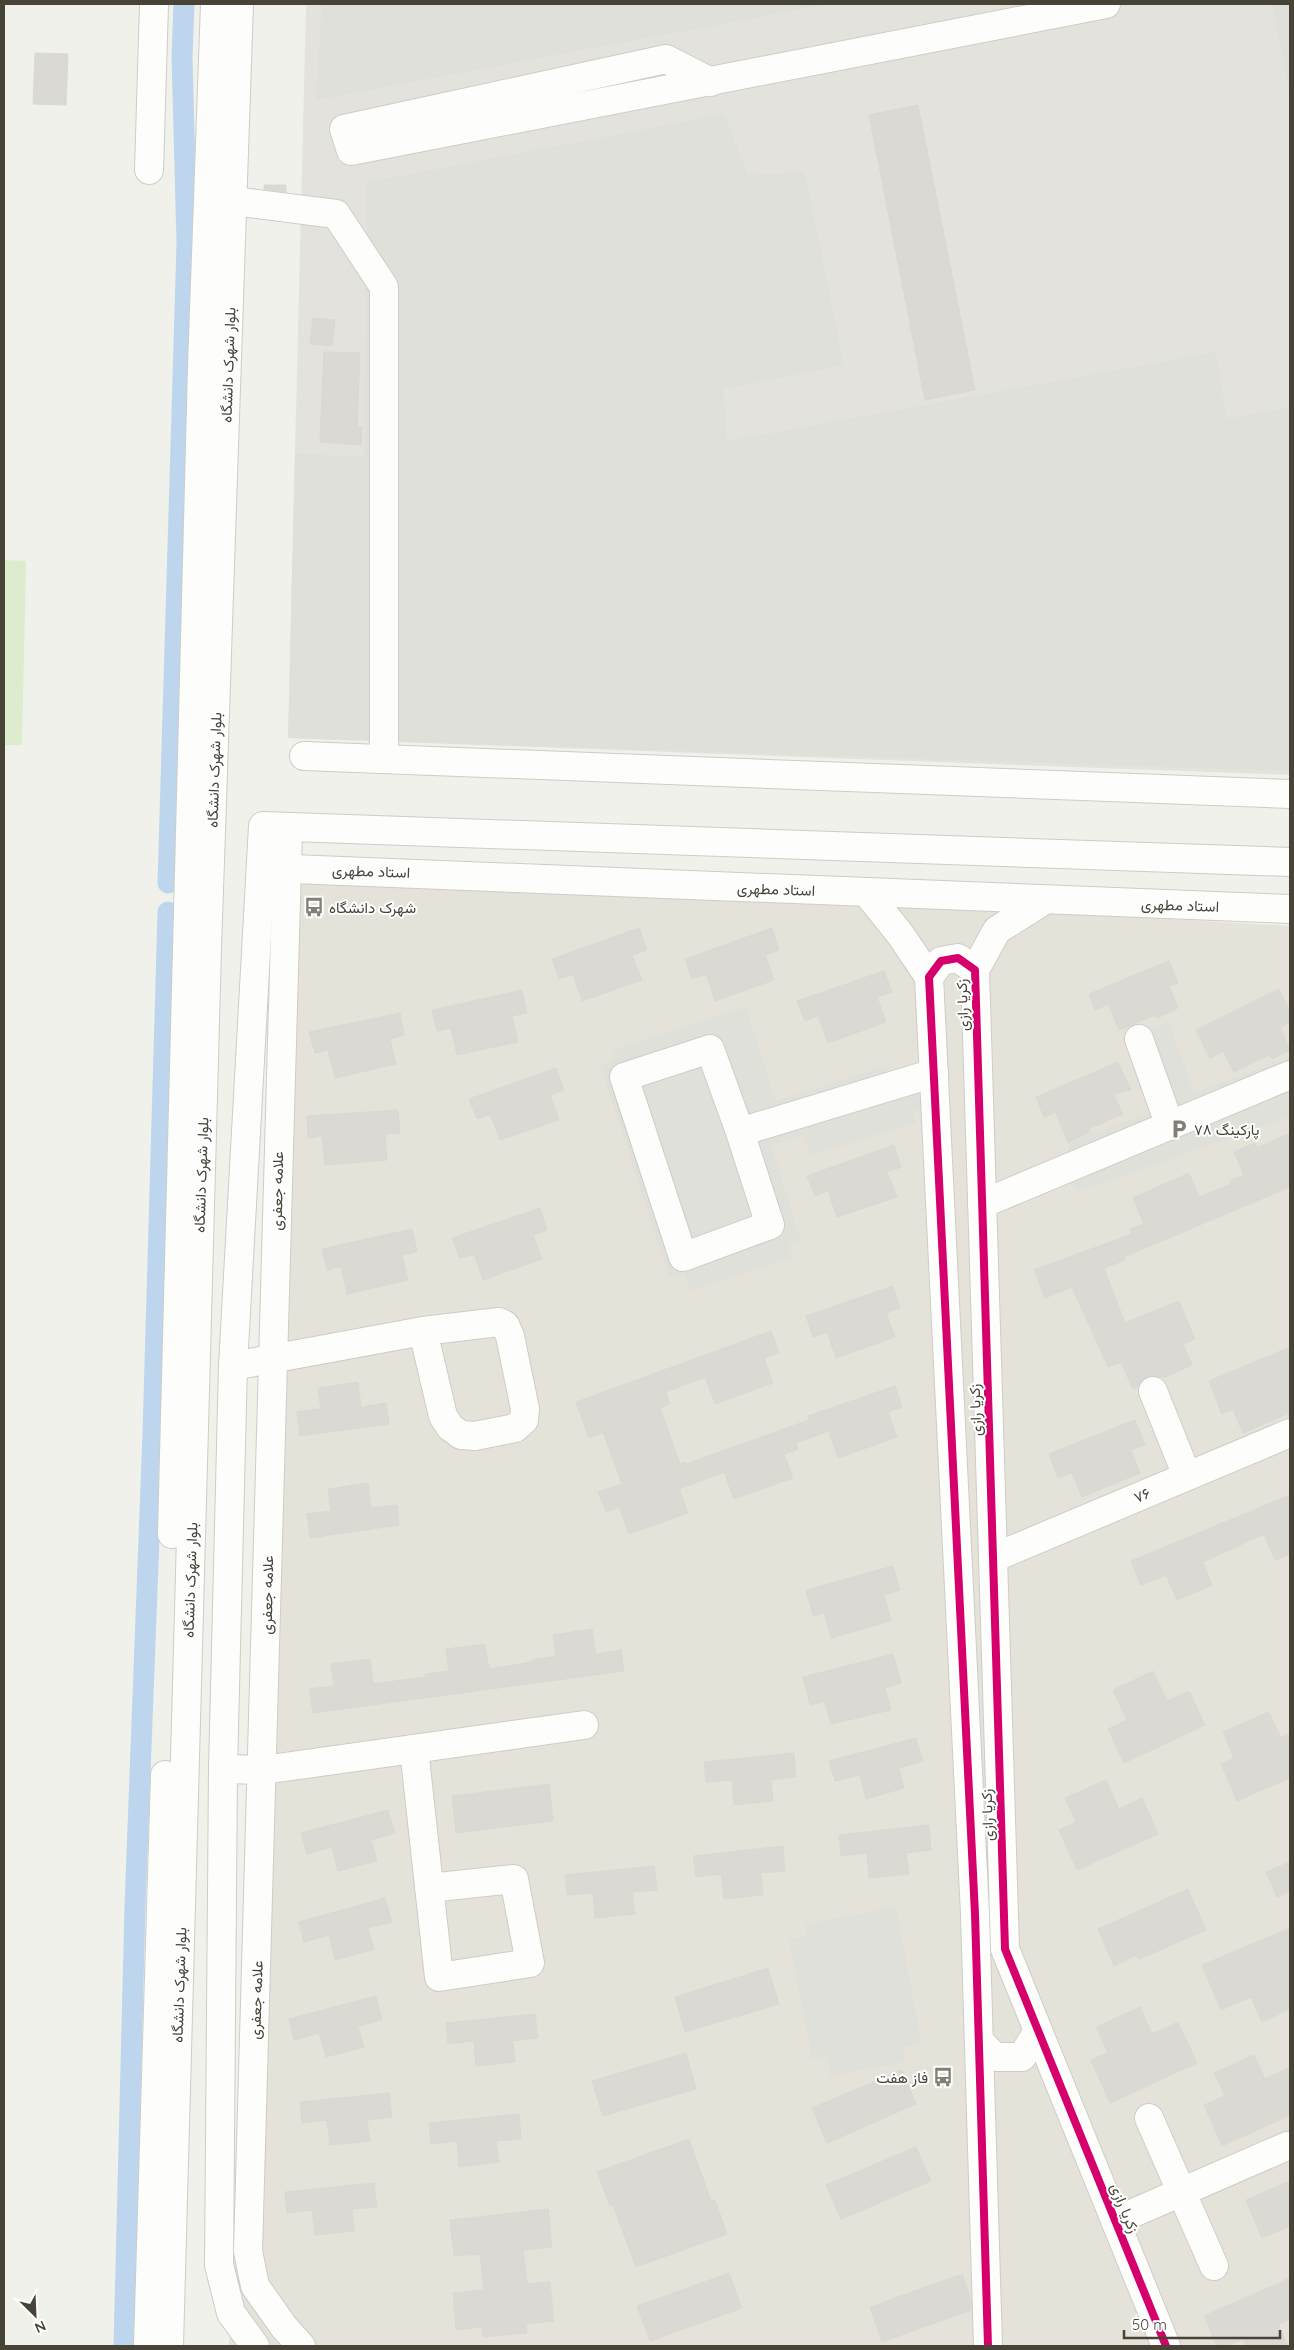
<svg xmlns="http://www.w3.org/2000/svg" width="1294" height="2350" font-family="Quicksand,Vazirmatn,sans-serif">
<rect width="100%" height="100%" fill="#f1f1ec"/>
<path fill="#e5e3d9" d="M286,868L1290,926V2346H229Z"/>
<path fill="#e4e2dd" d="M306,4H1290V775L288,738Z"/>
<path fill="#dceccd" d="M4,560L26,561L22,745H4Z"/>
<g fill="#e0e0db">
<path d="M322,4H829L316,100Z"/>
<path d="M1272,4H1290V94Z"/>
<path d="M724,114L748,175L805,172L844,365L724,389L727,441L1216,352L1227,419L1290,407V771L288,738L295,453L364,457L367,182Z"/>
<path d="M746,1007L776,1101L882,1067L893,1078L925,1067L937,1104L913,1112L916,1122L810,1156L803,1135L771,1145L801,1240L789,1244L793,1258L690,1291L684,1273L669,1278L600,1066L615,1061L612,1050Z"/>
<path d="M1169,1022L1194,1092L1283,1061L1290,1080V1117L1077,1192L1068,1181L996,1213L1068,1154V1142L1149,1113L1123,1038Z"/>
<path d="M896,1907L922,2044L904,2047V2062L830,2076L827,2056L812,2059L789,1940L807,1936L805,1924Z"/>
</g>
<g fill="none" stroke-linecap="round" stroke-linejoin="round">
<g stroke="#bdd6ed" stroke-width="21">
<path d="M168,883L187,243L182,57L184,4"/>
<path d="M124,2346L135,1906L153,1433L168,912"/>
</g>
</g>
<g fill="#dbd9d4" stroke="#d9d8d2">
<path d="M35,53L68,54L66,105L33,104Z"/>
<path d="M918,105L975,390L925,400L869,115Z"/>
<path d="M264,185H286V192L264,189Z"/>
<path d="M313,318L335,320L332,346L310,344Z"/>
<path d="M324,352L360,353L357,427H362L361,445L320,442Z"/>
<path d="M639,928L647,950L632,955L642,980L582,1001L573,974L559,979L552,959Z"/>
<path d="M772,928L779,950L765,955L774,980L715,1001L706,974L692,979L685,959Z"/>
<path d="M1169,961L1178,983L1169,986L1178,1008L1157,1018L1156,1015L1119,1030L1108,1004L1095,1010L1089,994Z"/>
<path d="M884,971L892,992L877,997L886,1022L828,1043L818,1016L805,1021L797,1001Z"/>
<path d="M1279,989L1290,1012V1022L1280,1027L1290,1050L1272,1059L1269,1055L1234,1072L1223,1051L1210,1058L1196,1030Z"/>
<path d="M522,990L527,1013L512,1016L518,1042L457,1055L451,1028L437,1031L432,1010Z"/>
<path d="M400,1013L404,1035L390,1039L396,1064L335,1078L328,1050L315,1053L309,1032Z"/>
<path d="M1118,1062L1131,1090L1113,1094L1123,1114L1088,1129L1090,1132L1068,1142L1055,1112L1044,1117L1036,1097Z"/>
<path d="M556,1068L564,1090L550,1095L559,1120L500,1140L490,1114L477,1119L469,1099Z"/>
<path d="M398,1110L400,1133L385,1134L387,1160L325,1165L322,1136L308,1138L307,1116Z"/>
<path d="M1290,1133V1187L1124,1257L1125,1260L1104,1268L1125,1323L1179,1301L1195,1339L1183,1344L1192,1365L1166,1377L1148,1376L1141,1381L1138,1387L1133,1389L1121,1362L1108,1367L1072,1287L1045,1298L1034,1270L1132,1234L1130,1229L1144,1224L1133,1198L1189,1173L1199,1197L1231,1184L1230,1181L1244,1175L1234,1152L1255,1143L1257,1148Z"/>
<path d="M894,1145L901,1167L887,1172L897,1197L837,1217L828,1191L815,1196L807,1176Z"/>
<path d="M540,1208L547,1230L533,1235L542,1259L483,1280L474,1254L460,1258L452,1238Z"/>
<path d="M412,1229L417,1252L402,1255L408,1280L347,1294L341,1266L327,1270L322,1249Z"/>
<path d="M893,1286L900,1308L886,1313L895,1337L836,1358L827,1332L813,1337L806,1316Z"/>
<path d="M771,1331L779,1353L764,1358L773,1383L715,1404L705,1377L666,1392L670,1404L660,1408L680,1464L685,1462L686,1464L809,1420L808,1416L895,1386L902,1407L888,1412L897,1437L838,1458L829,1431L796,1443L798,1449L784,1454L793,1478L734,1499L724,1472L711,1477L679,1489L688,1513L629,1534L619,1507L606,1512L598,1492L622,1484L603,1432L589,1438L576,1402Z"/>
<path d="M1290,1347V1413L1243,1433L1233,1409L1222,1414L1209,1381Z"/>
<path d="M358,1382L361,1407L386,1403L389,1424L300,1436L297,1412L321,1409L318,1388Z"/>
<path d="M1135,1420L1145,1445L1131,1450L1140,1473L1082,1497L1072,1473L1058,1478L1049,1454Z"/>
<path d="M368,1483L371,1508L397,1505L399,1525L310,1538L307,1514L331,1511L328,1489Z"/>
<path d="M1290,1495V1554L1275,1560L1264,1534L1203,1562L1212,1585L1177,1600L1166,1575L1141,1585L1131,1561Z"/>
<path d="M893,1566L900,1590L884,1595L891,1621L831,1638L824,1613L813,1616L806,1590Z"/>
<path d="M592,1629L596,1654L621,1650L624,1671L313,1713L309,1689L334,1686L331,1664L370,1659L373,1684L425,1677V1674L449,1671L446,1649L485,1644L489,1669L532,1662V1660L556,1656L553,1635Z"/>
<path d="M893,1654L901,1683L885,1688L891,1710L831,1724L825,1701L810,1705L803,1677Z"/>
<path d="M1153,1671L1167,1701L1189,1691L1205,1725L1124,1763L1108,1729L1127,1720L1113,1690Z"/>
<path d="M1269,1712L1281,1738L1290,1734V1778L1237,1801L1221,1764L1234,1758L1223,1732Z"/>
<path d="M916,1738L923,1761L899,1768L904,1788L866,1799L860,1775L835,1781L829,1761Z"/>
<path d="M794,1753L796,1777L771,1780L773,1801L734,1805L732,1780L706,1782L704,1762Z"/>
<path d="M1106,1780L1119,1809L1142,1798L1158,1834L1077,1870L1059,1830L1076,1822L1065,1798Z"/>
<path d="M549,1784L553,1821L456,1833L452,1796Z"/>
<path d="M388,1810L395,1833L371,1840L377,1861L338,1871L332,1847L307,1854L301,1833Z"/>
<path d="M929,1825L931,1850L906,1853L909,1874L869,1878L867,1853L841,1856L839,1835Z"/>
<path d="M783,1846L785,1871L761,1873L763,1895L724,1899L721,1874L696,1877L693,1856Z"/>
<path d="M1290,1862V1891L1277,1897L1266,1872Z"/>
<path d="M654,1866L657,1890L632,1892L635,1914L595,1918L593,1893L567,1895L565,1875Z"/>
<path d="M1188,1889L1206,1930L1139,1959L1137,1955L1114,1966L1098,1929Z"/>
<path d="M385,1898L392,1922L368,1928L374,1949L335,1960L329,1935L304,1942L299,1922Z"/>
<path d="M1290,1928V2009L1262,2022L1251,1997L1221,2010L1202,1965Z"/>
<path d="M768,1968L779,2004L685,2032L675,1997Z"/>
<path d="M376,1996L382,2020L358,2026L364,2047L326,2057L319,2033L294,2040L289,2019Z"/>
<path d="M1140,2007L1152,2034L1178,2022L1197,2063L1110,2103L1091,2060L1108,2053L1096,2027Z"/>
<path d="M535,2014L538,2038L513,2041L515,2062L476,2066L474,2041L448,2044L446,2023Z"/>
<path d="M686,2053L696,2089L603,2116L592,2081Z"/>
<path d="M1254,2055L1265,2079L1290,2067V2115L1222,2146L1204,2105L1225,2096L1214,2073Z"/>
<path d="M902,2070L916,2104L827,2143L812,2108Z"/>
<path d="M389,2093L392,2117L367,2120L370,2141L330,2145L327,2120L302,2123L300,2102Z"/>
<path d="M519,2114L521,2139L496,2141L499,2162L459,2167L457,2141L431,2144L429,2123Z"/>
<path d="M689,2139L711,2201L715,2200L727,2234L636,2267L613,2205L610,2206L597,2172Z"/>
<path d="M916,2147L931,2181L841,2219L826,2185Z"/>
<path d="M1290,2181V2226L1262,2238L1246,2200Z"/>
<path d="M374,2183L377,2207L352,2209L354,2231L315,2235L312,2210L287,2213L285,2192Z"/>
<path d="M548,2209L552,2247L523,2250L527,2284L550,2282L554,2321L526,2324L527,2333L483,2337L482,2327L456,2330L453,2293L484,2290L480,2254L454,2256L450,2220Z"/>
<path d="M729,2273L742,2308L650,2341L637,2306Z"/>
<path d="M962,2274L971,2300V2310L882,2342L870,2307Z"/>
<path d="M1290,2278V2319L1278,2324L1288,2346H1246L1243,2339L1226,2346H1217L1204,2316Z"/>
</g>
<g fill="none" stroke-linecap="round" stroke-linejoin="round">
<defs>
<g id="minor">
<path d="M711,82L666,59L344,129L351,151L1106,4"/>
<path d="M149,170L154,4"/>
<path d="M234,201L336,214L384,287V759"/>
<path d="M304,756L1290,794"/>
<path d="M288,829L248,2251L255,2286L284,2327L301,2346"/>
<path d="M268,868L1290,909"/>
<path d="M867,893L900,934L929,977"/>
<path d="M975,970L997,930L1045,900"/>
<path d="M1139,1039L1170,1126"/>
<path d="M740,1132L710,1049L624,1077L683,1257L770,1225L740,1132L934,1073"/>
<path d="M982,1204L1290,1075"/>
<path d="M233,1366L423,1331L499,1322L505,1325L510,1336L525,1409L524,1420L515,1428L475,1436L461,1435L450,1427L443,1416L423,1331"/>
<path d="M1153,1391L1187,1476"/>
<path d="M172,1534L202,367L215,4"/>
<path d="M993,1558L1290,1433"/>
<path d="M414,1749L439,1977L530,1963L514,1879L429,1888"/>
<path d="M223,1769L263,1770L584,1725"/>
<path d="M980,2042L995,2057H1022L1038,2031"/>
<path d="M1149,2118L1214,2266"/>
<path d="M1115,2221L1287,2146"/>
<path d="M148,2346L165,1775"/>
<path d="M169,2346L207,949L239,4"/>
<path d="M255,2346L231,2313L219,2265L223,1769L233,1366L263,826L1290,862"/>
<path d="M988,2346L975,1914L929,977L941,961L958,958L975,970L1005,1949L1166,2346"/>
</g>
</defs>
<use href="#minor" stroke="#cdcdc7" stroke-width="30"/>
<use href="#minor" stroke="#fdfdfc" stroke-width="28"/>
<defs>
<path id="cycleway" d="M988,2346L975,1914L929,977L941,961L958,958L975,970L1005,1949L1166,2346"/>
</defs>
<use href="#cycleway" stroke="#fff" stroke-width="11"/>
<use href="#cycleway" stroke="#d6006c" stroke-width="8"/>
</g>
<defs>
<symbol id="bus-bare" viewBox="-9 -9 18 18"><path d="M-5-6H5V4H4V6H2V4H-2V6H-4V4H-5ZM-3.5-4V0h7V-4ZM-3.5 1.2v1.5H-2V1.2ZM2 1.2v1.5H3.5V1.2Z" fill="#828076" stroke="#fff" stroke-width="2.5" paint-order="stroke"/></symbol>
<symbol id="parking-bare" viewBox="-9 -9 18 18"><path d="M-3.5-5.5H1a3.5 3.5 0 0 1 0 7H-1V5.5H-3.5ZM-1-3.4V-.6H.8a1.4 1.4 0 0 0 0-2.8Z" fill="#828076" stroke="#fff" stroke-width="2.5" paint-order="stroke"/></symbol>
</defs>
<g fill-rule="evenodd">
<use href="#bus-bare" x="300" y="893" width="28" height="28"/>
<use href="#parking-bare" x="1165" y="1115" width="28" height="28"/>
<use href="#bus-bare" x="929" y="2063" width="28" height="28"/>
</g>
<g text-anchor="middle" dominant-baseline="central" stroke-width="4" stroke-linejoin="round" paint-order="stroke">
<g font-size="15" fill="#474337" stroke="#fff">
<text transform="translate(228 365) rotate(-88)">بلوار شهرک دانشگاه</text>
<text transform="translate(214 770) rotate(-88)">بلوار شهرک دانشگاه</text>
<text transform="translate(371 871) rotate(2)">استاد مطهری</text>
<text transform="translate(776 889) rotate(2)">استاد مطهری</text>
<text transform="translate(1180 905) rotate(2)">استاد مطهری</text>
<text transform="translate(962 1005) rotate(-92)">زکریا رازی</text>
<text transform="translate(201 1175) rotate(-88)">بلوار شهرک دانشگاه</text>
<text transform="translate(277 1191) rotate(-89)">علامه جعفری</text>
<text transform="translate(975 1410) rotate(-92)">زکریا رازی</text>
<text transform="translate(1142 1495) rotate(-23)">۷۶</text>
<text transform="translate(190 1580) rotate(-88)">بلوار شهرک دانشگاه</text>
<text transform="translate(267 1595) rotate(-89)">علامه جعفری</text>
<text transform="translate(987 1815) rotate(-92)">زکریا رازی</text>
<text transform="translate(179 1985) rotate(-88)">بلوار شهرک دانشگاه</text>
<text transform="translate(256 2000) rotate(-88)">علامه جعفری</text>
<text transform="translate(1125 2208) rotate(68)">زکریا رازی</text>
</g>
<g font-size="15" fill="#474337" stroke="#fff" text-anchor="start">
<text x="329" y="907">شهرک دانشگاه</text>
<text x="1194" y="1129">پارکینگ ۷۸</text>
<text x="928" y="2077" text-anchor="end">فاز هفت</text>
</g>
</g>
<rect width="1294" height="2350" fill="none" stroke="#474337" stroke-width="10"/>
<g transform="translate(35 2315) rotate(156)" stroke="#ffffff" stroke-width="4" paint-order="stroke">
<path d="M0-4L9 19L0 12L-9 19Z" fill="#474337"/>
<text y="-8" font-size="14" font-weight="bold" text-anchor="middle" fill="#474337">N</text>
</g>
<path d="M1124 2330v8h156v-8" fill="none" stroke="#474337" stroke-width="2.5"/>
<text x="1132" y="2330" font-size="15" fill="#474337" stroke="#ffffff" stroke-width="4" paint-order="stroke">50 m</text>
</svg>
